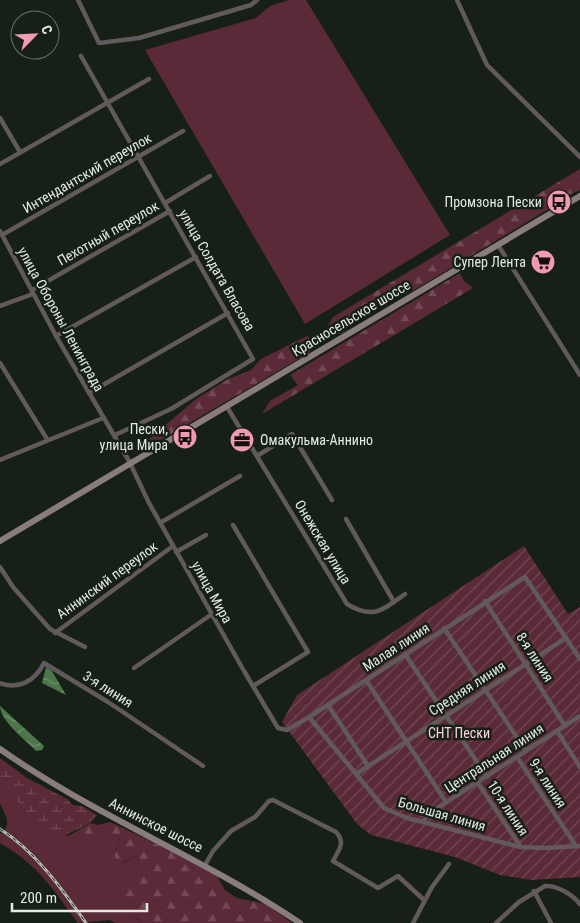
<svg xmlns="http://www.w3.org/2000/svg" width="580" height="923" font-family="'Roboto Condensed',sans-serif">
<defs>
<pattern id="forest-firs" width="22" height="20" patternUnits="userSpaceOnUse" patternTransform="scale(1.25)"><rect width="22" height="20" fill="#5a2a38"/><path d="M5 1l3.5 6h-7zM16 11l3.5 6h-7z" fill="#724955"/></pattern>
<pattern id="wetland-marsh" width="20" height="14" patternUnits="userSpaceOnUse" patternTransform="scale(1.25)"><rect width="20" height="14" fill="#5a2a38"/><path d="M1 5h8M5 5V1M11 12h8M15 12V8" fill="none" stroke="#724955"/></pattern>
<pattern id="garden-furrows" width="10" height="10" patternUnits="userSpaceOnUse" patternTransform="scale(1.25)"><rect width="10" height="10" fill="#5a2a38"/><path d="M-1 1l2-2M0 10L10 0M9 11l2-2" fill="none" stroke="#724955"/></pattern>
<pattern id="water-waves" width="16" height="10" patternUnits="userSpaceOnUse" patternTransform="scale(1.25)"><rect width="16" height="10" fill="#4c7649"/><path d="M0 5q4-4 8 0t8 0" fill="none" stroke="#6e906c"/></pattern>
</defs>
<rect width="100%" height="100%" fill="#172016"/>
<g fill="#5a2a38">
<path d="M289,0H306L450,235L305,324L145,50L256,18L270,6Z"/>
<path d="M0,783L17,800L29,820L34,823L68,836L77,831L82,837L96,838L105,833L119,837L120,844L115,850L122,863L137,856L138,869L121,904L141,923H115L110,920L78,923C52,888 38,865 0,843V834C14,824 4,814 0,803C0,798 0,788 0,783Z"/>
</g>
<g fill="url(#forest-firs)">
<path d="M580,169V190L555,201L550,208L416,289L370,309L354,321L343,333L335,335L325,331L333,317Z"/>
<path d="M460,273L464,281L473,288L262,414L270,401L298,385L290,375Z"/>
<path d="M307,336L312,339L315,346L307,354L154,444L149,442V439L196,399L228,379L251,370L261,359Z"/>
<path d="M110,822L159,845L217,876L225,890L237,898L266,904L292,923H141C136,916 127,912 120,906L125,890L138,869L137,856L118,864C113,857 114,851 120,844L119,837L105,833L96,838H85L83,840L77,831L90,823L98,825Z"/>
</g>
<path fill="url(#wetland-marsh)" d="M0,758L27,778L67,799L73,805L82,806L97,815L90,823L60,838L29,820L17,800L0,783Z"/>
<path fill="url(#garden-furrows)" d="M524,546L568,614L580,607V877L531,880L500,875L455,857L371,835L357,824L282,722L297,695Z"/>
<g fill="url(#water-waves)">
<path d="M46,667L52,671L66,695L42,683Z"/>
<path d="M0,706L44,746L42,750L36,751C26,740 0,721 0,706Z"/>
</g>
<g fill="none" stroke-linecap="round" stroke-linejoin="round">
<g stroke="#61595b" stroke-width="4.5">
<path d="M78,0L99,43L139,38L251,5L257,0"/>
<path d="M457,0L487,65L580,157"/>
<path d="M81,56L253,359L171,409L115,435"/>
<path d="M0,118L20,152"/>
<path d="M0,164L149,79"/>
<path d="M165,203L210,176"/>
<path d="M0,231L56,336L129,461L149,503L244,671L278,728L287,730L309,717L525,577L580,659"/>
<path d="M2,235L183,131"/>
<path d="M498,245L580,375"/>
<path d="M32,290L170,211"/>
<path d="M0,306L33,294"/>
<path d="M56,336L196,257"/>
<path d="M0,363L47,439"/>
<path d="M89,393L228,313"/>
<path d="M227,407L347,604C373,620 383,610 405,594"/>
<path d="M257,456L292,434L332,500"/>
<path d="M0,460L103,418"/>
<path d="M346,519L394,602"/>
<path d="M160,523L240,476"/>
<path d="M233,525L308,652L253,686"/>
<path d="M176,552L206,535"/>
<path d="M0,567L13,587L50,629L85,647"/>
<path d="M485,601L565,726"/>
<path d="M444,628L526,751"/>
<path d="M55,633L173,546"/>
<path d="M405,654L487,777"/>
<path d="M134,668L212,614"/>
<path d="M366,680L446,802"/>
<path d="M0,683C19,690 35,681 44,663L108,702L203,766"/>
<path d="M328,705L368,766"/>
<path d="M309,717L384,808L407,818L520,847L545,848L580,846"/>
<path d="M557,731L580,767"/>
<path d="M517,757L576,846"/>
<path d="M356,774L566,638"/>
<path d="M478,783L520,846"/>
<path d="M423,822L428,814L580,716"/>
<path d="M205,865L213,851L231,831L255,817L269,801L273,800L336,832C346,843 339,849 333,861L378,888L398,876L424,900"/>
<path d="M534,891L551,923"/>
<path d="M413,923L432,887L449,864"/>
<path d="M496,923L519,902L545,886C557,885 573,895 580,904"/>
</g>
<g stroke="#887c7e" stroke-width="6">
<path d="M0,541L580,196"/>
<path d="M0,749C95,816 204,858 300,923"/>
</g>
<defs>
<path id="rail" d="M0,829C35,851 62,889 86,923"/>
</defs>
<use href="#rail" stroke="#b0b8b0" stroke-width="3"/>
<use href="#rail" stroke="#172016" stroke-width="1" stroke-dasharray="4" stroke-linecap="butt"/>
</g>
<defs>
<symbol id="bus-disc" viewBox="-11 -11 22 22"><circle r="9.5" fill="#f19ab1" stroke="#172016"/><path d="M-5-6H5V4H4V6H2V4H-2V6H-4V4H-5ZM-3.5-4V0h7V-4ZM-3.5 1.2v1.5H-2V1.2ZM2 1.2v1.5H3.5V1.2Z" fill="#111"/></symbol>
<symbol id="supermarket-disc" viewBox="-11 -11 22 22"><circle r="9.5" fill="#f19ab1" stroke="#172016"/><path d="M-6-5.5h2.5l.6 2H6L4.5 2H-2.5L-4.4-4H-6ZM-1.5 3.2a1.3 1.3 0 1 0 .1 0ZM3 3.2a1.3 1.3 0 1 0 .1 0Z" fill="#111"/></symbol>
<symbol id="office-disc" viewBox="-11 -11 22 22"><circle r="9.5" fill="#f19ab1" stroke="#172016"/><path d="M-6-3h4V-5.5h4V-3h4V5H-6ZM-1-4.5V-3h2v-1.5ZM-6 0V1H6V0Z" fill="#111"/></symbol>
</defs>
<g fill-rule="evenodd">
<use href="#bus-disc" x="545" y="188" width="28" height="28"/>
<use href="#supermarket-disc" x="529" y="248" width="28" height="28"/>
<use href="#bus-disc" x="171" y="423" width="28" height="28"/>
<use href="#office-disc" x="228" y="426" width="28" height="28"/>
</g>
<g text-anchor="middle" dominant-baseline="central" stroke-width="5" stroke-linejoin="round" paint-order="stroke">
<g font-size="14" fill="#e3eae3" stroke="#172016">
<text transform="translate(87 173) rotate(-30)">Интендантский переулок</text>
<text transform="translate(108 233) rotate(-30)">Пехотный переулок</text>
<text transform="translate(217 270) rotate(60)">улица Солдата Власова</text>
<text transform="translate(351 318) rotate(-31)">Красносельское шоссе</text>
<text transform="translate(61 319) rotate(61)">улица Обороны Ленинграда</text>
<text transform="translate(323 542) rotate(59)">Онежская улица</text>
<text transform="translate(107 580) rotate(-36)">Аннинский переулок</text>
<text transform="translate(212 592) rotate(61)">улица Мира</text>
<text transform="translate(396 647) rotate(-33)">Малая линия</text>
<text transform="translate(535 657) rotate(57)">8-я линия</text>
<text transform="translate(467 688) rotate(-33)">Средняя линия</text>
<text transform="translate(108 689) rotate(32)">3-я линия</text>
<text transform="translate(494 758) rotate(-33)">Центральная линия</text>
<text transform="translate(548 783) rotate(57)">9-я линия</text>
<text transform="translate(508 808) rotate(57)">10-я линия</text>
<text transform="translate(442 814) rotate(16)">Большая линия</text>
<text transform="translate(156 825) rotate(27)">Аннинское шоссе</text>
</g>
<g font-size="14" fill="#e3eae3" stroke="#172016" text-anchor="end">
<text x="542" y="202">Промзона Пески</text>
<text x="526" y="262">Супер Лента</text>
<text x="168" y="429">Пески,<tspan x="168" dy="16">улица Мира</tspan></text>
<text x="260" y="440" text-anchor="start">Омакульма-Аннино</text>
</g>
<g font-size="14" fill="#fad3dc" stroke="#172016">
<text x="459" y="733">СНТ Пески</text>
</g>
</g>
<g transform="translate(35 35) rotate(66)"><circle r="24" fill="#172016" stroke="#697168"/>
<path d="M0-4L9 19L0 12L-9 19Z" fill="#f19ab1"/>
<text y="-8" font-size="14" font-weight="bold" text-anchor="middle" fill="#e3eae3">С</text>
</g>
<path d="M12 903v8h135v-8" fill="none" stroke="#e3eae3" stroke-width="2.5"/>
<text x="20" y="903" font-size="15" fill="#e3eae3" stroke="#172016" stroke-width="4" paint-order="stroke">200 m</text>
</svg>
